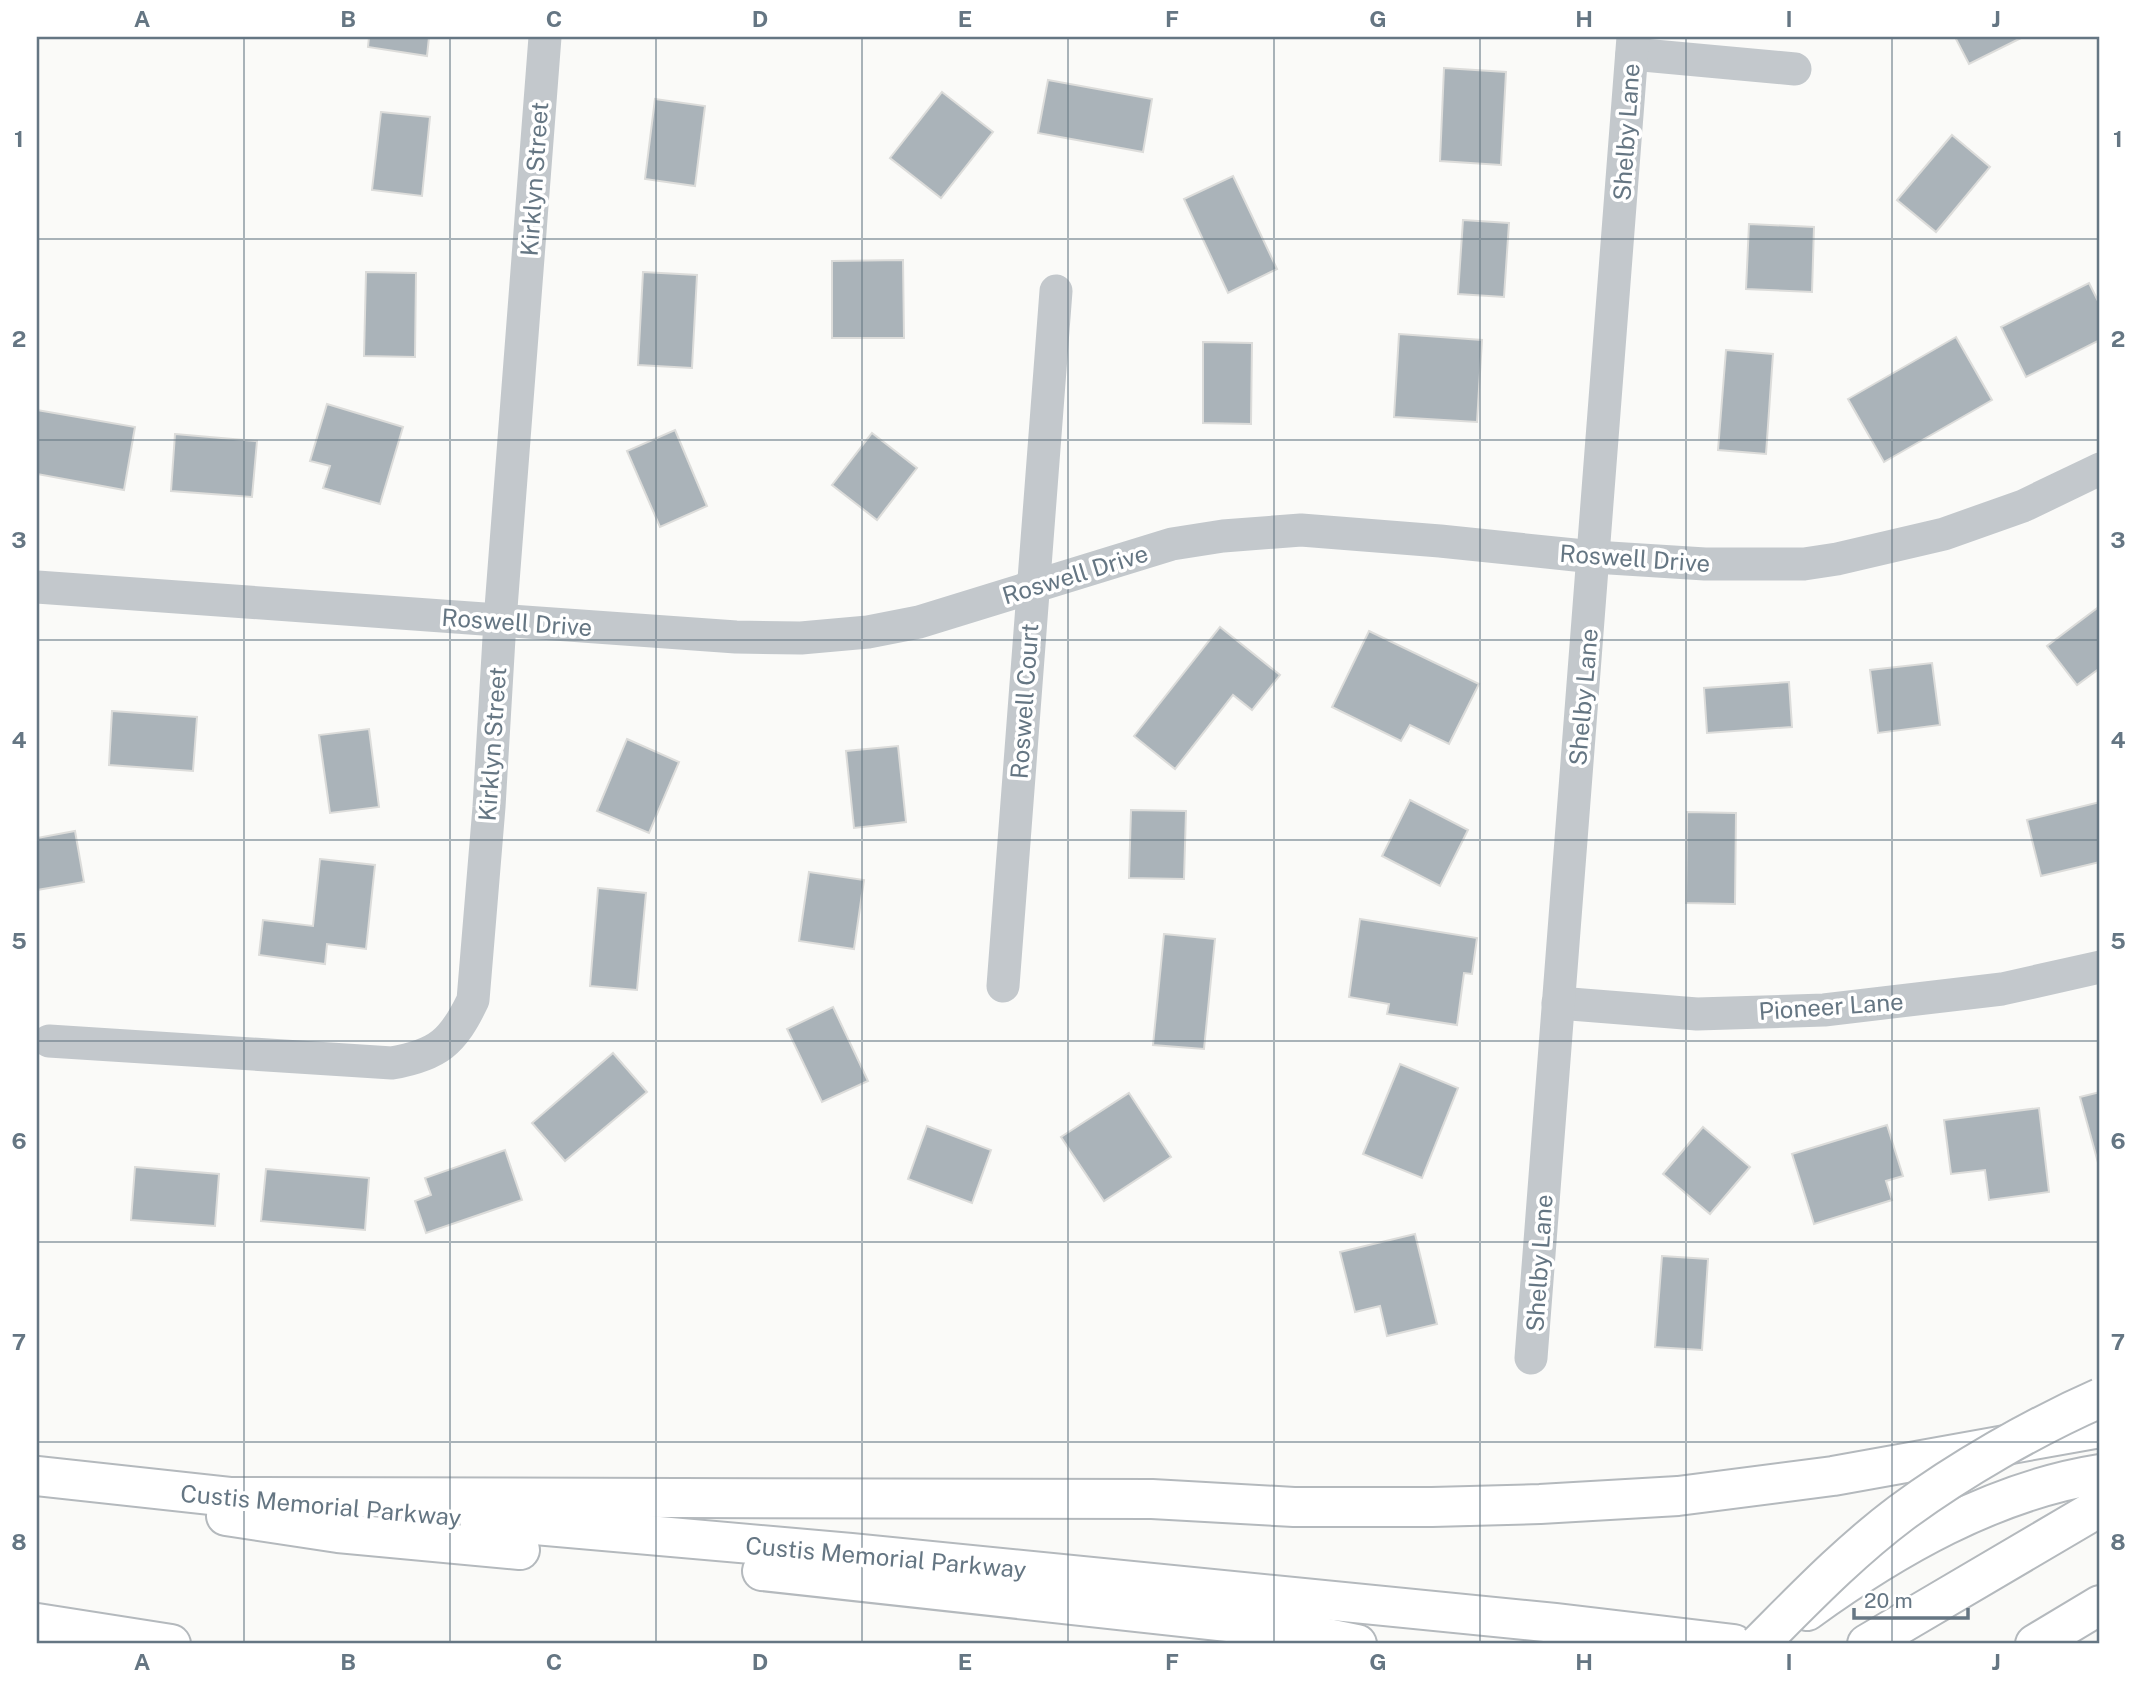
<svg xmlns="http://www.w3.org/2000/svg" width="2137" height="1681" font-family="'Public Sans',sans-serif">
<rect width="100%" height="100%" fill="#fafaf8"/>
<g fill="#aab3b9" stroke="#dcdcda" stroke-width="2">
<path d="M369,37H429L427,56L368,47Z"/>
<path d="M1955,37H2023L1969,64Z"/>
<path d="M1444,68L1506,72L1501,165L1440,161Z"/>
<path d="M1048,80L1152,99L1143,152L1038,133Z"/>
<path d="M942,92L993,132L941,198L890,158Z"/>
<path d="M655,99L705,106L695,186L645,179Z"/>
<path d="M381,112L430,117L422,196L372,190Z"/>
<path d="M1952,135L1990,167L1936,232L1897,200Z"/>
<path d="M1233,176L1277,269L1228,293L1184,199Z"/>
<path d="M1463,220L1509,223L1504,297L1458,294Z"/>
<path d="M1749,224L1814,227L1812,292L1746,289Z"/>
<path d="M903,260L904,338H832V261Z"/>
<path d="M366,272L416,273L415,357L364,356Z"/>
<path d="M643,272L697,275L692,368L638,365Z"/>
<path d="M2089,283L2100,305V340L2026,377L2001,327Z"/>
<path d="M1399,334L1482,340L1477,422L1394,417Z"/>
<path d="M1956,337L1992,400L1884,462L1848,399Z"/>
<path d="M1203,342L1252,343L1251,424L1203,423Z"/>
<path d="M1726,350L1773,354L1766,454L1718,450Z"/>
<path d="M327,404L403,427L380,504L323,488L330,466L310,461Z"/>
<path d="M37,410L135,427L124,490L37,474Z"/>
<path d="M675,430L707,506L660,527L627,451Z"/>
<path d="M872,433L917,468L877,520L832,485Z"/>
<path d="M175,434L257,441L252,497L171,491Z"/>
<path d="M2100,606V668L2077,685L2047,646Z"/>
<path d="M1220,627L1280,675L1252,710L1233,695L1175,769L1134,736Z"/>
<path d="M1369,631L1479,684L1449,744L1410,725L1401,741L1332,707Z"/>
<path d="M1932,663L1940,725L1878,733L1870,670Z"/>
<path d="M1789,682L1792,727L1707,733L1704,688Z"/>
<path d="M112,711L197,717L193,771L109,765Z"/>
<path d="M369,729L379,807L330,813L319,735Z"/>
<path d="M627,739L679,762L649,833L597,811Z"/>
<path d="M898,746L906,822L854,828L846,751Z"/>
<path d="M1410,800L1468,830L1440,886L1382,856Z"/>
<path d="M2100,802V862L2041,876L2027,820Z"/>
<path d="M1131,810L1186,811L1184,879L1129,878Z"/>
<path d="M1687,812L1736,813L1735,904L1686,903Z"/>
<path d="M75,831L84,882L37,890V838Z"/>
<path d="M320,859L375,865L366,949L327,944L325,964L259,955L263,920L313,926Z"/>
<path d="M809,872L864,880L854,949L799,941Z"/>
<path d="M598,888L646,893L637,990L590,986Z"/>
<path d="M1360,919L1477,938L1472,974L1464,973L1457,1025L1387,1014L1389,1004L1349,997Z"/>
<path d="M1164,934L1215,939L1204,1049L1153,1045Z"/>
<path d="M833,1007L868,1081L822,1102L787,1029Z"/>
<path d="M613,1053L647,1092L565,1161L532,1123Z"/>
<path d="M1400,1064L1458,1088L1422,1178L1363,1154Z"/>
<path d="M2100,1092V1170L2080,1097Z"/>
<path d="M1129,1093L1171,1157L1104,1201L1061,1137Z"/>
<path d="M2039,1108L2049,1192L1989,1200L1985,1170L1951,1174L1944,1120Z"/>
<path d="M1887,1125L1903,1176L1886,1181L1892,1200L1814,1224L1792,1154Z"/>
<path d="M927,1126L991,1150L972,1203L908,1179Z"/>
<path d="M1703,1127L1750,1167L1710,1214L1663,1174Z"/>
<path d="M505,1150L522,1200L426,1233L415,1201L431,1195L425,1178Z"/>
<path d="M135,1167L219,1174L215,1226L131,1220Z"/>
<path d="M266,1169L369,1178L365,1230L261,1221Z"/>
<path d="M1415,1234L1437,1324L1387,1336L1380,1306L1355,1312L1340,1252Z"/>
<path d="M1662,1256L1708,1259L1702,1350L1655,1347Z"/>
</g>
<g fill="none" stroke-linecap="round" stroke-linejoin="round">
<defs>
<g id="motorway">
<path d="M37,1476L248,1499"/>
<path d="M223,1497L1152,1499L1294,1507H1432L1540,1504L1678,1496L1833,1476L2100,1428"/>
<path d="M226,1516L338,1533L520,1550"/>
<path d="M479,1520L851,1553L1555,1623L1734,1644"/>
<path d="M762,1571L1274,1627L1357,1644"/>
<path d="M1807,1611C1894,1548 1993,1491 2100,1474"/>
<path d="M37,1623L171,1644"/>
<path d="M1867,1644L2100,1507"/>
<path d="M2035,1644L2100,1605"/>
</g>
</defs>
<use href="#motorway" stroke="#b4b9bd" stroke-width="42"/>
<g stroke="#c3c8cc" stroke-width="33">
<path d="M1632,54L1795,69"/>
<path d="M37,587L736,637L801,638L868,632L919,622L1172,544L1223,536L1301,530L1440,541L1594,557L1705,564H1804L1837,559L1944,534L2023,506L2100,469"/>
<path d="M1003,986L1056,291"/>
<path d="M1558,1003L1697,1014L1824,1010L2002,989L2100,967"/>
<path d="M49,1041L392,1063C438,1055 453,1042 473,1000L489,807L500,621L545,37"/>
<path d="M1531,1358L1633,37"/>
</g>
<use href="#motorway" stroke="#fff" stroke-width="38"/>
<defs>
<path id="motorway-bridge" d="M1759,1644C1804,1599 1849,1552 1901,1513C1959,1470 2034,1427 2100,1398"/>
</defs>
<use href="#motorway-bridge" stroke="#b4b9bd" stroke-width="42" stroke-linecap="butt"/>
<use href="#motorway-bridge" stroke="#fff" stroke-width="38"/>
</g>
<path fill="none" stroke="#657683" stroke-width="2" stroke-opacity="0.55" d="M244,37V1644M450,37V1644M656,37V1644M862,37V1644M1068,37V1644M1274,37V1644M1480,37V1644M1686,37V1644M1892,37V1644M37,239H2100M37,440H2100M37,640H2100M37,840H2100M37,1041H2100M37,1242H2100M37,1442H2100"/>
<g text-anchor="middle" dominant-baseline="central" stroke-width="7" stroke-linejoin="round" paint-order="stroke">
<g font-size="24" fill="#657683" stroke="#fff">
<text transform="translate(1626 132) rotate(-86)">Shelby Lane</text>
<text transform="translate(534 179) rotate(-86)">Kirklyn Street</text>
<text transform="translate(1635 558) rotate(4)">Roswell Drive</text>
<text transform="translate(1075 574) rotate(-17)">Roswell Drive</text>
<text transform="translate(517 622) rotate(4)">Roswell Drive</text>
<text transform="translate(1583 697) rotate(-85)">Shelby Lane</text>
<text transform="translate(1024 701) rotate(-86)">Roswell Court</text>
<text transform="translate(492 744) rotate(-86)">Kirklyn Street</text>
<text transform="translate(1831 1006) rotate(-4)">Pioneer Lane</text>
<text transform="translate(1539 1263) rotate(-86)">Shelby Lane</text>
<text transform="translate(321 1505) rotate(5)">Custis Memorial Parkway</text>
<text transform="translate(886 1557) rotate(5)">Custis Memorial Parkway</text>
</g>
</g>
<rect width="2137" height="1681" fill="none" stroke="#ffffff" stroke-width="77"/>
<path d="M1854 1608v10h114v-10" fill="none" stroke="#657683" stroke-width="3.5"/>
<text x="1864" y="1608" font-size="21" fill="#657683" stroke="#ffffff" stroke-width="5" paint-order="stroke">20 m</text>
<rect x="38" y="38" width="2060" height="1604" fill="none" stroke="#657683" stroke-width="2.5"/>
<g font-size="23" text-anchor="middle" font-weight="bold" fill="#657683">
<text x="142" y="27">A</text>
<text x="348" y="27">B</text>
<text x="554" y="27">C</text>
<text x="760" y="27">D</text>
<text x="965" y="27">E</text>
<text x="1172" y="27">F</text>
<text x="1378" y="27">G</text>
<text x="1584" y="27">H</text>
<text x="1789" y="27">I</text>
<text x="1996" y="27">J</text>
<text x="19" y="147">1</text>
<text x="2118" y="147">1</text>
<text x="19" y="347">2</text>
<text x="2118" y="347">2</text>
<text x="19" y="548">3</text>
<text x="2118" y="548">3</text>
<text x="19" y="748">4</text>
<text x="2118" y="748">4</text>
<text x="19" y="949">5</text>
<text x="2118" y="949">5</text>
<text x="19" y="1149">6</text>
<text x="2118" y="1149">6</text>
<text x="19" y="1350">7</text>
<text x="2118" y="1350">7</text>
<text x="19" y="1550">8</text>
<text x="2118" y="1550">8</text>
<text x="142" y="1670">A</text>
<text x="348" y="1670">B</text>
<text x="554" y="1670">C</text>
<text x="760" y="1670">D</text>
<text x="965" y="1670">E</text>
<text x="1172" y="1670">F</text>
<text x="1378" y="1670">G</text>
<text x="1584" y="1670">H</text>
<text x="1789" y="1670">I</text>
<text x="1996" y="1670">J</text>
</g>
</svg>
